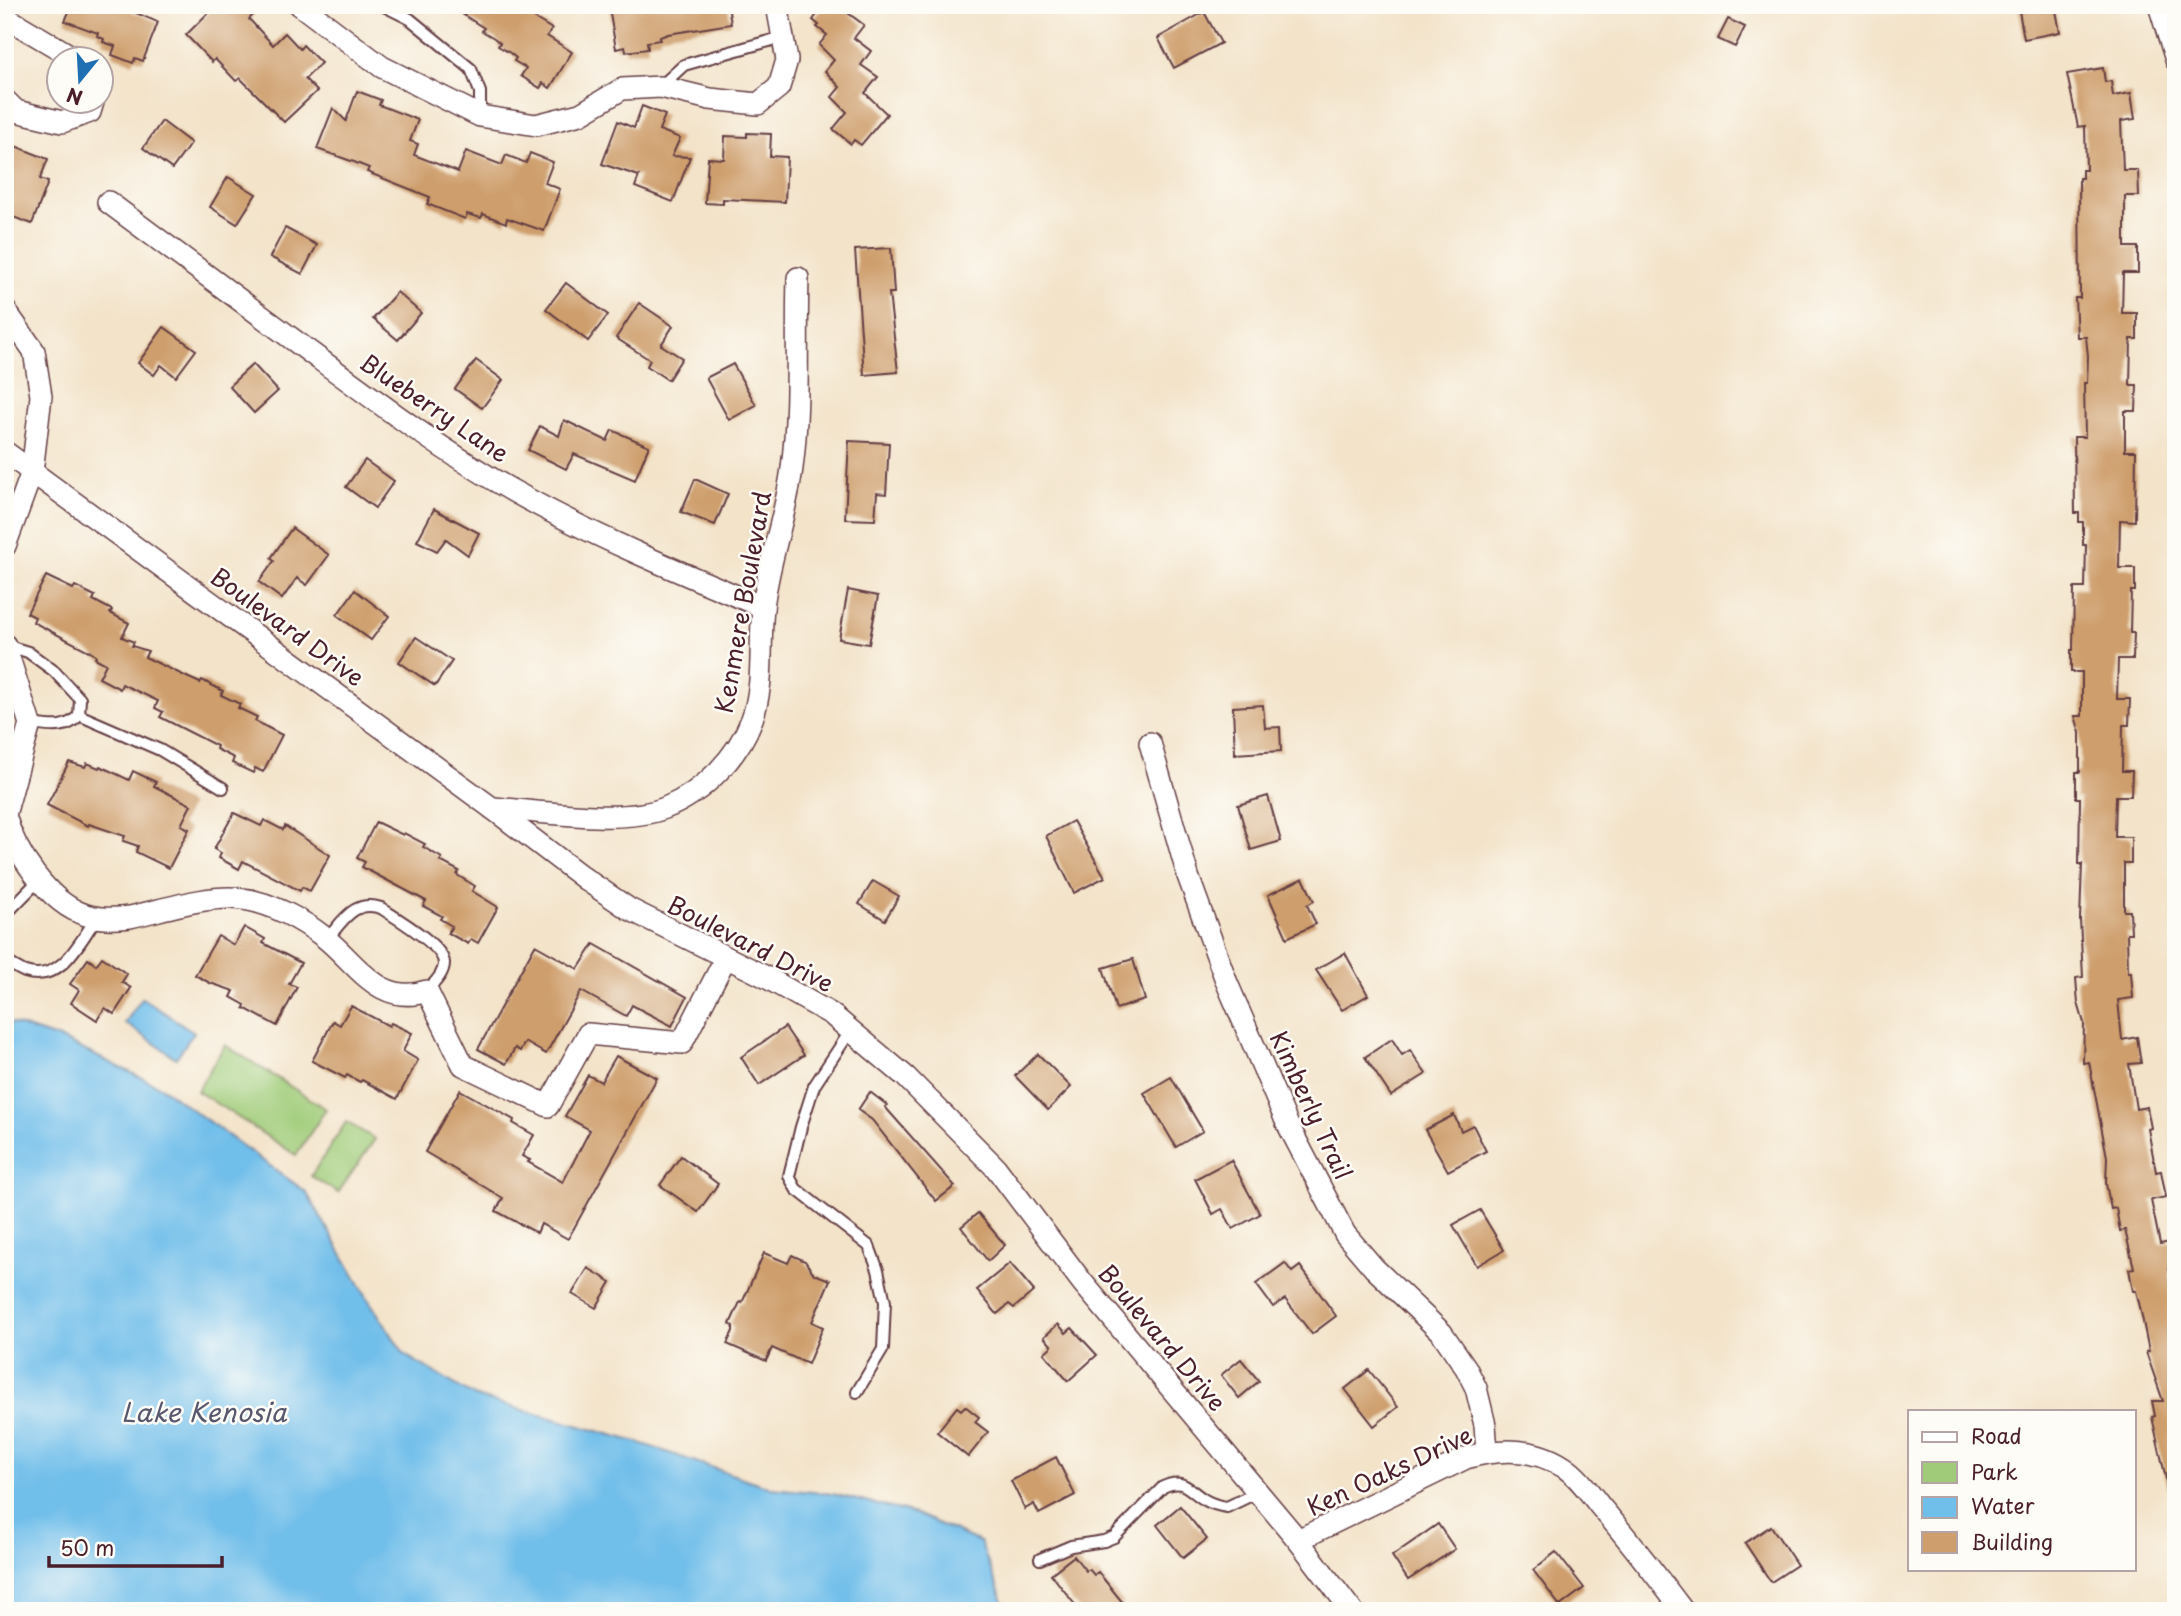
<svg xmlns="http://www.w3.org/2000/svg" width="2181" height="1616" font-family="'Playpen Sans',sans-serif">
<rect width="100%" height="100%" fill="#fdfcf7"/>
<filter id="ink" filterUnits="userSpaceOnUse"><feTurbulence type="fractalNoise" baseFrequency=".0143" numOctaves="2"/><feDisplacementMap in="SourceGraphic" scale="14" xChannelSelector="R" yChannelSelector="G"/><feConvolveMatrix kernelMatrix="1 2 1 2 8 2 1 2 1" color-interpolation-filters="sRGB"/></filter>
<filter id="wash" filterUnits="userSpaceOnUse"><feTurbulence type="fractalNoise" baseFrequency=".00686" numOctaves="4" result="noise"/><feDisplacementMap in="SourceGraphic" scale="28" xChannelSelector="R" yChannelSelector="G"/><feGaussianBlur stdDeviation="1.57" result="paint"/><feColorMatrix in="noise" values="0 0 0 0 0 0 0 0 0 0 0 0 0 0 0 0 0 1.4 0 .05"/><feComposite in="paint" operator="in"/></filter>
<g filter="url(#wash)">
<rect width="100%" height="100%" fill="#f3e3c9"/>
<g fill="#a0cc79" stroke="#757652" stroke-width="2">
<path d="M225,1045L326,1109L296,1155L197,1091Z"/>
<path d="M346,1122L375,1139L338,1193L311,1176Z"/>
</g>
<g fill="#70beea" stroke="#5d6e8a" stroke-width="2">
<path d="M142,998L194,1032L176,1058L125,1023Z"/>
<path d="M5,1021L63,1040L161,1087L306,1192L370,1302L405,1355L476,1397L637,1442L772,1488L833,1494L916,1514L980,1542L1007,1611H5Z"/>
</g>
<g id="blocks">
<g fill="#ce9e6c">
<path d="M72,5H133L131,11L158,22L143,61L135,58L133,63L112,55L115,46L103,42L104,39L97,36L98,33L65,21Z"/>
<path d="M216,5H264L249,19L273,45L285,33L300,49L303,45L321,63L305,79L317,91L284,122L240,78L236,81L215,59L212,62L186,35Z"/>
<path d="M448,5H522L536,14L534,18L552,29L547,36L572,52L550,88L543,83L540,88L521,76L526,68L514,61L516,58L510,53L498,46L500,43L494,38L482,31L484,28Z"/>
<path d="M623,5H728L731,24L668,34L660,37V40L647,42L648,49L626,52L625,47L616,49L609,8Z"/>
<path d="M824,5H854L848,13L864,25L854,38L871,51L861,65L878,77L865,93L887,114L861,145L854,140L851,144L833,129L847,112L832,97L840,87L825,71L834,60L819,45L827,35L817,27L819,25L813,20Z"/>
<path d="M2018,5H2055L2060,32L2024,39Z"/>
<path d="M1204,12L1221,43L1174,68L1158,38Z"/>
<path d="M1728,19L1745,27L1735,47L1718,39Z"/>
<path d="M2103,68L2105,82L2111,81L2113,96L2131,93L2135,119L2121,121L2123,170H2138L2139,196H2125V247H2138V273H2123L2122,313H2137V339H2131L2130,385H2137L2136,411H2125V451H2136L2135,521L2120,520L2119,568H2135V591H2131L2130,633H2134L2133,659H2118L2117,699H2130L2129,725H2123L2122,771H2132L2131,796H2116L2115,837H2131V863H2124V911H2130L2131,933H2127L2128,972H2131L2133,998L2118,1000L2122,1040L2137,1037L2141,1063L2129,1064L2136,1109L2147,1107L2151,1128L2148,1129L2156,1172L2161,1171L2166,1197L2151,1200L2160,1244L2176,1241V1267L2169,1269L2176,1302V1487L2168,1488L2152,1417L2155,1416L2152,1401H2163L2146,1352L2149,1351L2140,1307L2136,1291H2133L2129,1269L2134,1268L2125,1230L2120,1231L2116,1208L2111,1209L2106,1184L2107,1157L2089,1062L2083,1063L2084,1023L2078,1003L2076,978L2083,977L2080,920L2082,864H2079L2080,798H2076V772H2080V733L2075,716H2082V672H2071V650H2073L2074,588H2085L2086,545H2083V522H2079V513H2075L2074,437H2085L2084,383H2087L2088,356L2086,337H2077L2075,298H2080L2079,178H2082V170H2086L2085,126L2078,127L2067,74Z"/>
<path d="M357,91L381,100L379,105L418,120L410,141L418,144L414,155L458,172L466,151L502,165L506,155L526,163L530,153L553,162L545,183L560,189L544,231L507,218L506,223L483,214L481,218L467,214L465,219L427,204L430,197L367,172L369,168L354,162L317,149L333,108L346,121Z"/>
<path d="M642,106L665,115L659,130L680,138L672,156L690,157L673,202L635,187L639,176L602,164L618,121L634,128Z"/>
<path d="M162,121L191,143L172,169L143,148Z"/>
<path d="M747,133L771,134L770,156L787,157L785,202L723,199V204L705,203L708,158L724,159L725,136L747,137Z"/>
<path d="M5,142L48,159L40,179L48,182L32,224L5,214Z"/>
<path d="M228,177L256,194L237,224L210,207Z"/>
<path d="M285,228L317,245L302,274L270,257Z"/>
<path d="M891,248L894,293H889L898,372L864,375L855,250Z"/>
<path d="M566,283L608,315L588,341L546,309Z"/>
<path d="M397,292L421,313L398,340L373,319Z"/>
<path d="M639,303L673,326L661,345L682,358L668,380L647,366L650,360L616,338Z"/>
<path d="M164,327L196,350L176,377L161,365L154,375L138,363Z"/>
<path d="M476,360L503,380L482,408L455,389Z"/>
<path d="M253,364L278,391L254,413L229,386Z"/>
<path d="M733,364L756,405L729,420L706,378Z"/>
<path d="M564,420L607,441L612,430L649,446L635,480L574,454L566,469L528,450L540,426L559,436Z"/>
<path d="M849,441L889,443L886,494L877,493L875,520L845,519Z"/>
<path d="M365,460L394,481L375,508L346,487Z"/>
<path d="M695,479L728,494L715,525L681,512Z"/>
<path d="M434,509L479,533L468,555L446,539L437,551L417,541Z"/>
<path d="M292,528L329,555L307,585L297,578L282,599L259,582L274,561L271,558Z"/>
<path d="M46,576L73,589L75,586L95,596L93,600L112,610L110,613L129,623L122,637L134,642L132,646L148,651L145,657L189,678L200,683L202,680L223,691L221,695L240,704L238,708L257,717L255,721L282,735L263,772L255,768L253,773L232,763L234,758L216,749L217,746L160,717L163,712L155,708L158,701L122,684L120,689L99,678L106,664L95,658L96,656L89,651L33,622L35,617L27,613Z"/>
<path d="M355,590L389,616L371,640L337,615Z"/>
<path d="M848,590L878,596L869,644L839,639Z"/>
<path d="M416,637L452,661L435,686L399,662Z"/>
<path d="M1263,705L1265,728L1280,727L1281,751L1235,754L1233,707Z"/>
<path d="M69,762L85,767L87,763L99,768L100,766L129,780L133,771L156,782L154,786L191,805L181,825L189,829L169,868L136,852L138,846L123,841L125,836L89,824L88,826L47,805Z"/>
<path d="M1268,796L1281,841L1251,850L1238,805Z"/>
<path d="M234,813L261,826L264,820L283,830L285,826L330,855L310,891L302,887L300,891L243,861L239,869L219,858L221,853L214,849Z"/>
<path d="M1073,821L1105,877L1074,893L1046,836Z"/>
<path d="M376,822L403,835L404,833L425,844L423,847L442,858L440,861L459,871L457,875L475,886L472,891L498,907L478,943L471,939L468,944L448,933L452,926L440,919L442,916L423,906L426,901L362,867L365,862L357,858Z"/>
<path d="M1303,878L1314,901L1307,905L1316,924L1287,938L1268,895Z"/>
<path d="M873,881L899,896L885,920L859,904Z"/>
<path d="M244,927L265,939L263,943L301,963L289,984L297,987L277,1026L244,1008L245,1005L231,997L234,991L210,983L195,975L218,936L234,945Z"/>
<path d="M594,944L687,997L672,1026L632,1005L626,1016L581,991L546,1054L525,1042L520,1051L515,1048L506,1064L478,1049L535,945L578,969Z"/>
<path d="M1345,953L1368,995L1342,1010L1316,970Z"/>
<path d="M102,957L127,974L122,982L131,988L114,1014L105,1008L97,1020L71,1003L79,990L70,984L88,959L96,965Z"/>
<path d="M1133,959L1145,1000L1116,1009L1103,968Z"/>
<path d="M351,1006L389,1026L391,1023L412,1033L403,1051L418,1060L397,1099L362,1080L360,1082L347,1075L345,1078L312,1061L333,1021L340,1025Z"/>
<path d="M785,1027L804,1055L759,1085L741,1057Z"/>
<path d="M1392,1039L1402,1055L1410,1050L1426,1074L1391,1096L1365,1057Z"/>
<path d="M1038,1054L1071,1087L1048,1110L1015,1076Z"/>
<path d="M616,1056L657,1078L568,1239L541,1224L537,1233L496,1211L503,1198L425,1152L460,1090L514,1120L513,1123L534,1135L522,1156L530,1160L528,1162L563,1182L590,1130L565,1116L588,1075L601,1082Z"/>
<path d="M1171,1077L1203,1131L1176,1147L1144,1093Z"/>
<path d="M870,1092L887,1105L885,1107L955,1186L936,1201L872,1120L858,1110Z"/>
<path d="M1454,1115L1461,1131L1473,1125L1486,1151L1448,1171L1425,1130Z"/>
<path d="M681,1156L718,1184L698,1212L660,1185Z"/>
<path d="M1231,1160L1260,1214L1233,1229L1222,1209L1213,1214L1195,1179Z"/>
<path d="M1480,1210L1504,1250L1477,1266L1453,1225Z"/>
<path d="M978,1213L1005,1245L988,1261L961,1227Z"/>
<path d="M764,1253L788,1263L792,1255L805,1261L814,1274L830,1280L812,1322L823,1327L808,1364L772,1348L766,1361L727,1344L733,1331V1326L730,1324L740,1302L742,1303Z"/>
<path d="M1010,1263L1034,1291L1014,1308L1009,1304L997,1314L977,1290Z"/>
<path d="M1285,1263L1292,1272L1300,1266L1336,1316L1312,1334L1285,1299L1273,1307L1256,1284Z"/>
<path d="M588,1268L611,1282L596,1308L572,1294Z"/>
<path d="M1058,1324L1066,1333L1072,1328L1097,1355L1068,1381L1044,1353L1052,1346L1044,1337Z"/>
<path d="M1241,1359L1259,1381L1239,1398L1221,1375Z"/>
<path d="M1369,1370L1398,1407L1374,1426L1345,1389Z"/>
<path d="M965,1406L979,1417L975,1422L988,1432L968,1457L937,1432L957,1407L961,1410Z"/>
<path d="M1056,1457L1075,1495L1039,1514L1034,1504L1025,1509L1011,1481Z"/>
<path d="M1180,1506L1207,1539L1183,1558L1157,1525Z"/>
<path d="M1438,1524L1455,1549L1408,1580L1392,1556Z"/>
<path d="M1771,1526L1797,1565L1771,1582L1745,1543Z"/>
<path d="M1556,1552L1584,1588L1560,1606L1533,1570Z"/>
<path d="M1074,1556L1086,1571L1089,1569L1094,1575L1098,1572L1123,1603L1114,1611H1080L1051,1574Z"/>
</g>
</g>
</g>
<g filter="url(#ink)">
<use href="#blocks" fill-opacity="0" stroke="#633c43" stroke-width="2"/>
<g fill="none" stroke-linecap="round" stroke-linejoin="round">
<defs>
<g id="lane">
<path d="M382,5L410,19L471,69L480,92V116"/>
<path d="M661,86L684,65L783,37"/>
<path d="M5,645L28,652L54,671L80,699L79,715C66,731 49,726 30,724"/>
<path d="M79,715L160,750L223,788"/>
<path d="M5,915L39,880"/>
<path d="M327,939C343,921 354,899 381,908C396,918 443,945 444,963C444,974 434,983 427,991"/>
<path d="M5,961C11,964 18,969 25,972C61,984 80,941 97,917"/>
<path d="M851,1030L814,1086L801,1127L789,1176L796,1189L869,1246L878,1270L885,1302L883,1349L857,1392"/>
<path d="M1040,1559L1071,1546L1104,1541L1114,1537L1163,1487C1184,1477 1188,1490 1205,1500C1212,1504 1219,1506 1227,1507L1258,1492"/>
</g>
<g id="street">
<path d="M300,5L382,67L480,116L536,125L580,114L622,89L661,87L710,99L758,104L779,87L787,60L777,5"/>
<path d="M2159,5L2176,60"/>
<path d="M5,17L78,60"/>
<path d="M5,100L16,111L62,122L90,112L93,102"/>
<path d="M108,202C173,250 238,299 303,347C372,398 439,449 513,491C593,536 679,572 763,607"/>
<path d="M5,310L34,351L41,396L32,472L5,546"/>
<path d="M5,452L492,808L585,879L629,909L764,976L831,1014L906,1077L996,1168L1082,1282L1298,1540L1352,1611"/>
<path d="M5,645L30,724L5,815C14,851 48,903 86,915C100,919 116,919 130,917C163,910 209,894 242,899C270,902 302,920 324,937C357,963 379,1007 427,991L463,1065L548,1106L588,1034L682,1043L725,959"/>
<path d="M1150,743L1188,876L1227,983L1287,1123L1345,1234L1374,1268L1442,1333L1466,1368L1476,1388L1485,1425L1487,1452"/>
<path d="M492,808C539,811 623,825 665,808C703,793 738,757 752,719C765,684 759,644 763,608C768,561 786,516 792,468C800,406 796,341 798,278"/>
<path d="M1298,1540L1466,1458C1499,1448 1533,1447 1564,1467C1578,1476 1589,1492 1600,1506C1629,1540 1656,1575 1683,1611"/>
</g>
</defs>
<use href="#lane" stroke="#633c43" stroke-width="14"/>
<use href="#street" stroke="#633c43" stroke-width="24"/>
<use href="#lane" stroke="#fff" stroke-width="10"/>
<use href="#street" stroke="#fff" stroke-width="21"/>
</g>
</g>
<g text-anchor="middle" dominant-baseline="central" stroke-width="5" stroke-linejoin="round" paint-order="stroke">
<g font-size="24" fill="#4a1f2b" stroke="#fdfcf7">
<text transform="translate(435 407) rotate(34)">Blueberry Lane</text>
<text transform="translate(742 602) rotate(-80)">Kenmere Boulevard</text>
<text transform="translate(288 626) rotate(36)">Boulevard Drive</text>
<text transform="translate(751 943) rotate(27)">Boulevard Drive</text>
<text transform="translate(1312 1105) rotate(65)">Kimberly Trail</text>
<text transform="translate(1163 1337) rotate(50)">Boulevard Drive</text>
<text transform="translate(1389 1470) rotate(-25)">Ken Oaks Drive</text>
</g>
<g font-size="26" font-style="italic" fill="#57576e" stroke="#fdfcf7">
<text x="204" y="1411">Lake Kenosia</text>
</g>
</g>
<rect width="2181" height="1616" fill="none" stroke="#fdfcf7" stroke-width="28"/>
<rect x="1908" y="1410" width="228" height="161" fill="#fdfcf7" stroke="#b5a4a5" stroke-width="2"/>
<rect x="1922" y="1432" width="35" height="10" fill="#ffffff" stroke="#b5a4a5" stroke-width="2"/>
<text x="1971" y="1444" font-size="21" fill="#4a1f2b">Road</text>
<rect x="1922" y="1462" width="35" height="21" fill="#a0cc79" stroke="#b5a4a5" stroke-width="2"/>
<text x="1971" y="1480" font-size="21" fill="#4a1f2b">Park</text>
<rect x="1922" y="1497" width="35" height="21" fill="#70beea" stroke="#b5a4a5" stroke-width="2"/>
<text x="1971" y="1514" font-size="21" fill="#4a1f2b">Water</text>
<rect x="1922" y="1532" width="35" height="21" fill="#ce9e6c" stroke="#b5a4a5" stroke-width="2"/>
<text x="1971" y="1550" font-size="21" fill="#4a1f2b">Building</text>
<g transform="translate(80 80) rotate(198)"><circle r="33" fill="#fdfcf7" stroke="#b5a4a5" stroke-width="2"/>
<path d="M0-5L12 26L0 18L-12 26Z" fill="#1f6fb2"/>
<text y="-10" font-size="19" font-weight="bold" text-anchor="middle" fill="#4a1f2b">N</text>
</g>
<path d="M49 1556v10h173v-10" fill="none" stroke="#4a1f2b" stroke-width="3.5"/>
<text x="60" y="1556" font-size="21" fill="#4a1f2b" stroke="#fdfcf7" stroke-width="5" paint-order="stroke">50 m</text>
</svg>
